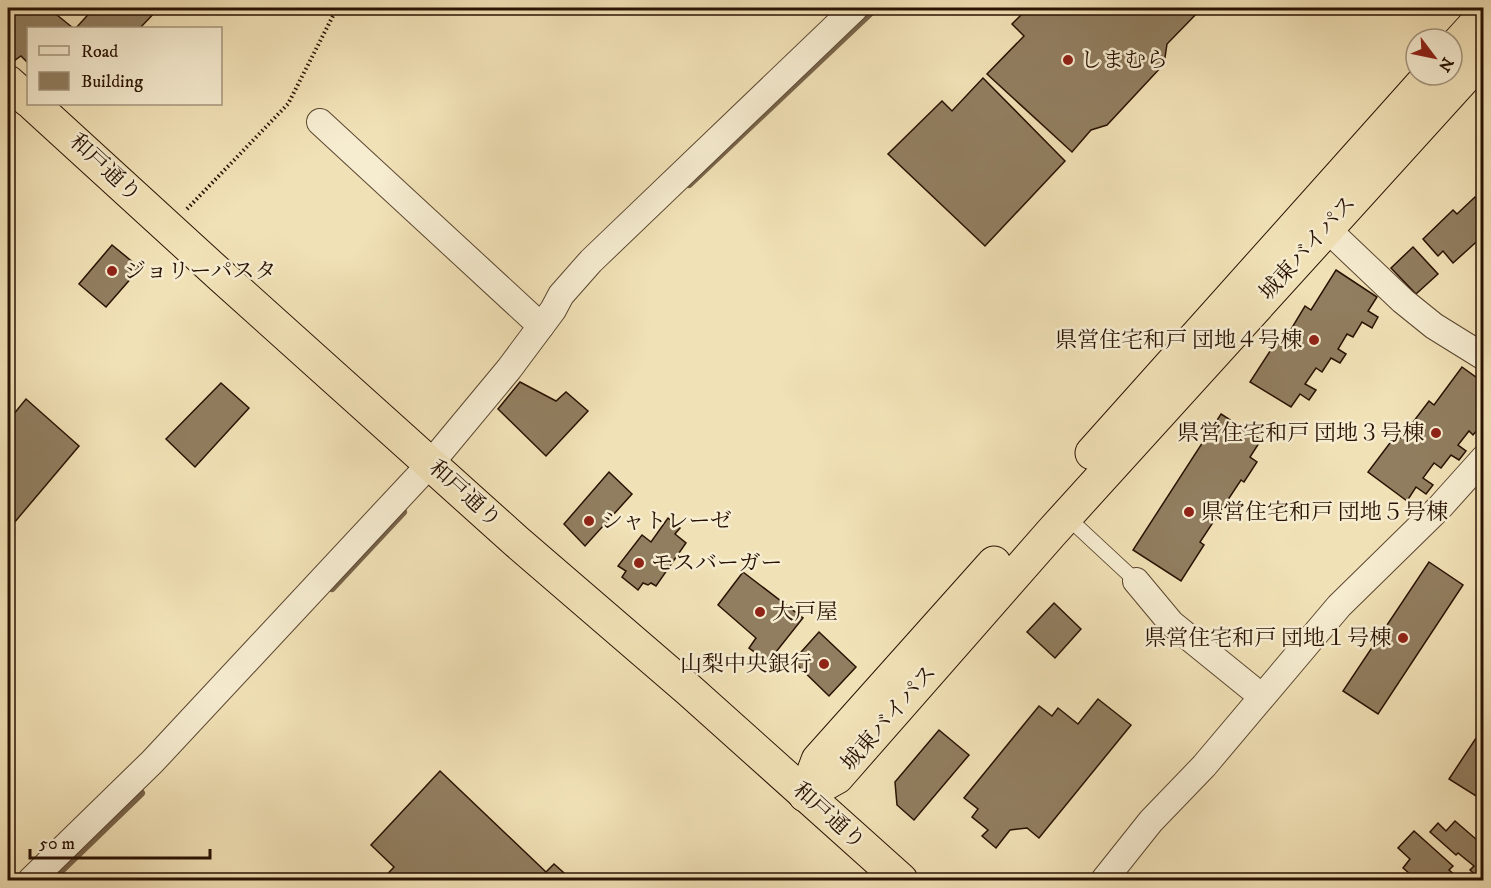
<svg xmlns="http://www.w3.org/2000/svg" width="1491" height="888" font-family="'IM FELL DW Pica','Noto Serif JP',serif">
<rect width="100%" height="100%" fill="#f1e1b6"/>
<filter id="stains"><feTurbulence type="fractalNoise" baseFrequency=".00333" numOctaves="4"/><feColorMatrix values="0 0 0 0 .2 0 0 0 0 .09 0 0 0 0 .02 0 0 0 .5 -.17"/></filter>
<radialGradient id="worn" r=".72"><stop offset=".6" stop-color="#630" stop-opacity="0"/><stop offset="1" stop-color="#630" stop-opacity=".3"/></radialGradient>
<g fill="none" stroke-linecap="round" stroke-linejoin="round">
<g stroke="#78644a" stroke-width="8">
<path d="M689,184L875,8"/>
<path d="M332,588L403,512"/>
<path d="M51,880L141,793"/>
</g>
</g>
<g fill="#917e60" stroke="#291203" stroke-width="1.5">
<path d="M8,8H63L57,15L73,28H28V63L21,56L8,65Z"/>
<path d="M94,8H159L140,28H76Z"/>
<path d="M1028,8H1202L1167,44L1164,64L1107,125L1091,130L1072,152L987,74L1024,36L1012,24Z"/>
<path d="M983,78L1065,161L985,246L888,154L942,101L952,111Z"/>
<path d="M1475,197L1484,206V235L1453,263L1443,251L1438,256L1423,239L1453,210L1457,214Z"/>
<path d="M112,245L140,268L106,307L79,284Z"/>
<path d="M1413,247L1438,274L1416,294L1391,268Z"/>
<path d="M1336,270L1377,297L1368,311L1378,317L1372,328L1362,322L1353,337L1347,334L1338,349L1346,354L1340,363L1331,358L1322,372L1316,368L1305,384L1316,390L1309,400L1300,394L1291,407L1250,382L1276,342L1281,346L1305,306L1311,310Z"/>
<path d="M1462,367L1484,383V422L1473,435L1469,431L1458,445L1466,451L1459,460L1451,455L1441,468L1434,463L1423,478L1433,485L1426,494L1416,487L1407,501L1368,472L1396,435L1401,438L1429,401L1434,405Z"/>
<path d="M520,382L556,401L566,392L588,411L546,456L498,409Z"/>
<path d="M221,383L249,408L195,467L166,439Z"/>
<path d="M26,399L79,446L8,530V421Z"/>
<path d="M1221,414L1261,440L1250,457L1257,462L1244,482L1241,480L1200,542L1204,545L1181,581L1133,550Z"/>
<path d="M609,472L632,494L585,546L564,524Z"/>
<path d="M668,518L680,528L675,534L686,543L656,586L651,583L648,585L643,583L638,590L622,577L626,571L618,566L642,535L651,542Z"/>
<path d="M1429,562L1463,585L1378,714L1343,691Z"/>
<path d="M743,572L803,618L768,662L749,648L756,638L718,605Z"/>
<path d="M1054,603L1081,629L1055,658L1027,632Z"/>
<path d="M819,632L856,667L829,696L793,661Z"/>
<path d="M1098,699L1131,725L1039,838L1027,828L1010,830L996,848L982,836L988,830L972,817L978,809L964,798L1039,706L1052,716L1058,708L1078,724Z"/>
<path d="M1484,726V801L1449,779Z"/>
<path d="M939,730L969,755L914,820L897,805L895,782Z"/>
<path d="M440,771L546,872L554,864L572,880H382L394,867L371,845Z"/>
<path d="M1455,821L1484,846V877L1481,880L1470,870L1474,866L1458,853L1456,855L1430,832L1438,823L1446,831Z"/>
<path d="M1414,831L1453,866L1449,870L1456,876L1452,880H1417L1403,868L1410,859L1398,848Z"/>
</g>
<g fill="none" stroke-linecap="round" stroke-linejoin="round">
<defs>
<path id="lane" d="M1066,516L1136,581"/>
<g id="street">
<path d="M320,122L541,326"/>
<path d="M1326,228L1403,301L1434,326L1484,357"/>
<path d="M1136,581L1171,623L1261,696"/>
<path d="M31,880L152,762L431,463L509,369L553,310L561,295L591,261L855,8"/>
<path d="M1104,880L1151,821L1204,766L1339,606L1440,507L1484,458"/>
</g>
<g id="highway">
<path d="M1452,50L1484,15"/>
<path d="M8,82L28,100"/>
<path d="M33,104L219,274L516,541L689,690L901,880"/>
<path d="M1092,453L1430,75"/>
<path d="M805,795L837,777L1052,532L1484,56"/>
<path d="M805,795L818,760L994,563"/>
</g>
</defs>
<use href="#lane" stroke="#5b4630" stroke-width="16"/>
<use href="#street" stroke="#5b4630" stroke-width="28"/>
<use href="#highway" stroke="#291203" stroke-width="35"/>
<path stroke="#291203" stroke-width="4" stroke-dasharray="1.5 3" stroke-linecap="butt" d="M187,209L288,104L337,8"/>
<use href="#lane" stroke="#f6ecd0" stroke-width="14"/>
<use href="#street" stroke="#f6ecd0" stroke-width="26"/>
<use href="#highway" stroke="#f1e1b6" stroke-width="33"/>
</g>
<g fill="#8f2418" stroke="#f6ecd0" stroke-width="2">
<circle cx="1068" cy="60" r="6"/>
<circle cx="112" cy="271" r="6"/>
<circle cx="1314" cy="340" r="6"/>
<circle cx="1436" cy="433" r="6"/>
<circle cx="1189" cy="512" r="6"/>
<circle cx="589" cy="521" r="6"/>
<circle cx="639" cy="563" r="6"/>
<circle cx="760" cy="612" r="6"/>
<circle cx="1403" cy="638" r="6"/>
<circle cx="824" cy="664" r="6"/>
</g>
<g text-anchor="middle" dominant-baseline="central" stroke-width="5" stroke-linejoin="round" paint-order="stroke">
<g font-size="22" fill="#291203" stroke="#f6ecd0" text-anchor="start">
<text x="1080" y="60">しまむら</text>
<text x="124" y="271">ジョリーパスタ</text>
<text x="1302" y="340" text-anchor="end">県営住宅和戸 団地４号棟</text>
<text x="1424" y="433" text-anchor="end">県営住宅和戸 団地３号棟</text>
<text x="1201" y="512">県営住宅和戸 団地５号棟</text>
<text x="601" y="521">シャトレーゼ</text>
<text x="651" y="563">モスバーガー</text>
<text x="772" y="612">大戸屋</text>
<text x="1391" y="638" text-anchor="end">県営住宅和戸 団地１号棟</text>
<text x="812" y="664" text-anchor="end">山梨中央銀行</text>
</g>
<g font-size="22" fill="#291203" stroke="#f6ecd0">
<text transform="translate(105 168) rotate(43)">和戸通り</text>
<text transform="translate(1308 248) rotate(-48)">城東バイパス</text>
<text transform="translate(465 494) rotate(42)">和戸通り</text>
<text transform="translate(889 718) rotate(-49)">城東バイパス</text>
<text transform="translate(829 816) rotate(42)">和戸通り</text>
</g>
</g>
<rect width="1491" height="888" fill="none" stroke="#f1e1b6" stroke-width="30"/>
<rect x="9" y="9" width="1473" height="870" fill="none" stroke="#291203" stroke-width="3"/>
<rect x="15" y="15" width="1461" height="858" fill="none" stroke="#291203" stroke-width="1.5"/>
<rect x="27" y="27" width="195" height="78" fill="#f6ecd0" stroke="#a4957e" stroke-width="1.5"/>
<rect x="39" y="46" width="30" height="9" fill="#f6ecd0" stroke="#a4957e" stroke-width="1.5"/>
<text x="81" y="57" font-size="18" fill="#291203">Road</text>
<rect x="39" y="72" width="30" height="18" fill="#917e60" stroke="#a4957e" stroke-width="1.5"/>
<text x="81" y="87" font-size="18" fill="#291203">Building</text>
<g transform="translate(1434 57) rotate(122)"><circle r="28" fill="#f6ecd0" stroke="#a4957e" stroke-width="1.5"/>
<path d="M0-4.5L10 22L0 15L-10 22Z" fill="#8f2418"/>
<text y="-9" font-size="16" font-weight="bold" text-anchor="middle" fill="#291203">N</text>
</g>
<path d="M30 849v9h180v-9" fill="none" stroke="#291203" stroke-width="3"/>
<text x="39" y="849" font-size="18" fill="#291203" stroke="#f6ecd0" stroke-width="4.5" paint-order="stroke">50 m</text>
<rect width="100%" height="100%" filter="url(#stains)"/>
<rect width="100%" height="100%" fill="url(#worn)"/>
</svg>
